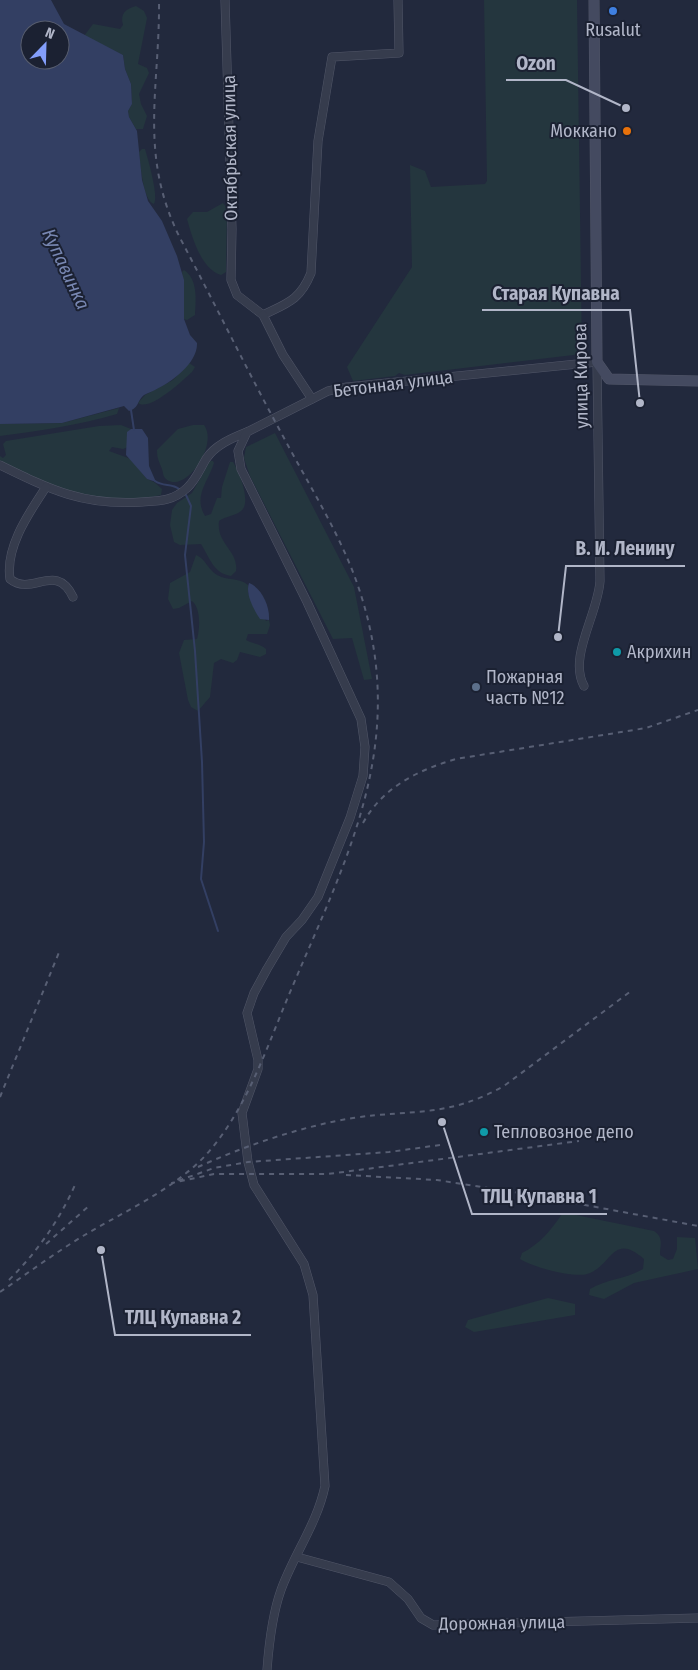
<svg xmlns="http://www.w3.org/2000/svg" width="698" height="1670" font-family="'Fira Sans Condensed',sans-serif">
<rect width="100%" height="100%" fill="#22293d"/>
<g fill="#24363e">
<path d="M484,0H577L582,354L405,375L399,373L395,376L353,381L347,367L412,267L410,165L425,171L431,187L485,184L487,181Z"/>
<path d="M136,6L144,11L147,18L138,64L147,68L149,73L139,94L141,104L147,116L143,129H136L129,117L128,111L132,104L131,84L125,69L123,55L84,36L93,24L120,29L123,25C120,14 125,9 136,6Z"/>
<path d="M142,149H145C148,159 159,197 154,204C143,201 140,163 139,152Z"/>
<path d="M223,203L227,208L226,272L221,275C201,269 192,237 187,219L193,212H207Z"/>
<path d="M184,270C198,279 196,300 195,315L187,320L184,319L182,272Z"/>
<path d="M189,363L195,367L192,372C183,380 150,412 138,403L145,395L173,380Z"/>
<path d="M119,408L117,414C78,425 40,431 0,436V424L62,423Z"/>
<path d="M121,425L131,429L127,433L128,447L123,449L112,447L109,451L131,459L147,479L154,482L162,489L161,495C99,509 55,487 0,462V456L3,458L6,455L3,444L6,441L99,426Z"/>
<path d="M193,425H204C219,445 185,495 166,479C163,477 163,472 162,469C159,461 157,459 157,450L178,429Z"/>
<path d="M275,433L354,587L372,679L364,680L352,638L333,639L250,476L244,458L246,447Z"/>
<path d="M210,461H213L214,463C208,482 193,496 205,516L211,514L217,498H221L222,487L230,462H233C239,471 252,503 241,511C235,516 226,516 219,521C216,544 239,551 236,571L231,576C213,573 210,558 201,544L180,545L174,542L170,525L172,510L177,503L192,493Z"/>
<path d="M196,555C206,559 208,570 217,575C227,581 239,577 248,585V593L266,621L269,620L270,625L267,634H248L246,640C253,644 261,644 266,649V654L260,657L240,652L237,660L233,663L221,659L214,663L210,697L198,711L191,707L188,700L179,653L184,640L197,639C200,629 201,608 192,601L179,608L173,609L168,599L170,583L190,572Z"/>
<path d="M566,1213L654,1231C664,1238 660,1244 660,1255L668,1260L673,1259L677,1249V1237L695,1238L698,1269L634,1283L604,1299L589,1295L590,1289C607,1279 626,1279 643,1269L644,1259C612,1231 612,1267 587,1274C572,1278 533,1267 520,1259L522,1253C540,1244 551,1230 562,1214Z"/>
<path d="M548,1298L575,1304V1315L474,1332L465,1327L468,1320Z"/>
</g>
<g fill="#333f63" fill-rule="evenodd">
<path d="M0,0H51L64,24L123,55L125,69L131,84L132,104L128,111L129,117L137,131L142,180L148,201L162,221L177,256L184,280V319L190,335L197,343C198,363 172,382 155,390C152,392 147,393 144,395C136,402 140,407 129,411L124,406L62,423L0,424ZM30,30H60V60H30Z"/>
<path d="M131,429H142L148,438L149,466L156,482L147,479L126,455L127,432Z"/>
<path d="M249,583C262,588 270,607 269,620L260,619C254,610 245,594 249,583Z"/>
</g>
<g fill="none" stroke-linecap="round" stroke-linejoin="round">
<g stroke="#333f63" stroke-width="2">
<path d="M131,410L134,430"/>
<path d="M155,481C163,487 172,483 179,489"/>
<path d="M186,495L191,506L185,555L195,651L202,762L204,842L201,879L218,931"/>
</g>
<defs>
<g id="street">
<path d="M225,0L232,229L231,280L237,295L263,315C288,303 300,300 311,273L318,141L332,57L399,53L398,0"/>
<path d="M263,315L283,355L312,399"/>
<path d="M0,465C51,490 84,506 142,502C160,501 173,501 187,488C196,480 200,469 206,459C215,445 232,438 247,432"/>
<path d="M46,487C29,513 5,547 10,579C32,597 56,561 73,597"/>
<path d="M297,1557L389,1582L408,1599L421,1618L433,1625L698,1618"/>
<path d="M267,1670C269,1643 272,1615 281,1590C294,1554 317,1524 325,1486L313,1295L304,1264L254,1185L248,1162L242,1113L258,1069V1060L247,1013L254,993L267,969L286,937L302,920L318,897L350,818L363,776L365,747L361,719L307,602L241,469L238,451L247,432L328,391L347,387L597,362L600,581C598,614 568,657 584,686"/>
</g>
<path id="secondary" d="M594,0L597,362L609,379L698,381"/>
</defs>
<use href="#street" stroke="#515668" stroke-width="9"/>
<use href="#secondary" stroke="#515668" stroke-width="11"/>
<use href="#street" stroke="#363c4d" stroke-width="8"/>
<use href="#secondary" stroke="#444a60" stroke-width="10"/>
<g stroke="#585f74" stroke-width="2" stroke-dasharray="5 5" stroke-linecap="butt">
<path d="M363,823C383,787 418,770 456,759L646,728L698,710"/>
<path d="M0,1097L60,950"/>
<path d="M440,1145L389,1152L248,1162L214,1168L172,1183L214,1174H328L579,1141"/>
<path d="M198,1167C244,1146 303,1126 353,1118C413,1109 447,1118 504,1086L631,991"/>
<path d="M346,1175L437,1180L526,1194L698,1226"/>
<path d="M46,1244L90,1205"/>
<path d="M9,1280C37,1252 59,1221 75,1185"/>
<path d="M0,1292C28,1273 55,1253 83,1236C123,1212 171,1191 204,1157C245,1113 265,1052 288,997C345,861 409,747 361,595C344,540 311,489 284,438C248,372 215,304 180,238C138,154 160,88 159,0"/>
</g>
</g>
<circle fill="#3f7fe0" stroke="#1b2132" stroke-width="2" cx="613" cy="11" r="5"/>
<circle fill="#e8710a" stroke="#1b2132" stroke-width="2" cx="627" cy="131" r="5"/>
<g fill="#0f9aa8" stroke="#1b2132" stroke-width="2">
<circle cx="617" cy="652" r="5"/>
<circle cx="484" cy="1132" r="5"/>
</g>
<circle fill="#5c6f8a" stroke="#1b2132" stroke-width="2" cx="476" cy="687" r="5"/>
<g text-anchor="middle" dominant-baseline="central" stroke-width="4" stroke-linejoin="round" paint-order="stroke">
<g font-size="18" fill="#b1b6c8" stroke="#1b2132" text-anchor="start">
<text x="613" y="30" text-anchor="middle">Rusalut</text>
<text x="617" y="131" text-anchor="end">Моккано</text>
<text x="627" y="652">Акрихин</text>
<text x="486" y="677">Пожарная<tspan x="486" dy="21">часть №12</tspan></text>
<text x="494" y="1132">Тепловозное депо</text>
</g>
<g font-size="18" fill="#b1b6c8" stroke="#1b2132">
<text transform="translate(230 148) rotate(-91)">Октябрьская улица</text>
<text transform="translate(581 376) rotate(-91)">улица Кирова</text>
<text transform="translate(393 384) rotate(-7)">Бетонная улица</text>
<text transform="translate(502 1623) rotate(-1)">Дорожная улица</text>
</g>
<g font-size="19" font-style="italic" fill="#7887b2" stroke="#1b2132">
<text transform="translate(66 269) rotate(65)">Купавинка</text>
</g>
</g>
<path fill="none" stroke="#b1b6c8" stroke-width="2" d="M626 108L566 80H506M640 403L630 310H482M558 637L566 566H685M442 1122L472 1214H607M101 1250L115 1335H251"/>
<g fill="#b1b6c8" stroke="#1b2132" stroke-width="2">
<circle cx="626" cy="108" r="5"/>
<circle cx="640" cy="403" r="5"/>
<circle cx="558" cy="637" r="5"/>
<circle cx="442" cy="1122" r="5"/>
<circle cx="101" cy="1250" r="5"/>
</g>
<g font-size="19" text-anchor="middle" font-weight="bold" fill="#b1b6c8" stroke="#1b2132" stroke-width="4" stroke-linejoin="round" paint-order="stroke">
<text x="536" y="70">Ozon</text>
<text x="556" y="300">Старая Купавна</text>
<text x="625" y="555">В. И. Ленину</text>
<text x="539" y="1203">ТЛЦ Купавна 1</text>
<text x="183" y="1324">ТЛЦ Купавна 2</text>
</g>
<g transform="translate(45 45) rotate(23)"><circle r="24" fill="#1b2132" stroke="#575d6e"/>
<path d="M0-4L9 19L0 12L-9 19Z" fill="#839efb"/>
<text y="-8" font-size="14" font-weight="bold" text-anchor="middle" fill="#b1b6c8">N</text>
</g>
</svg>
